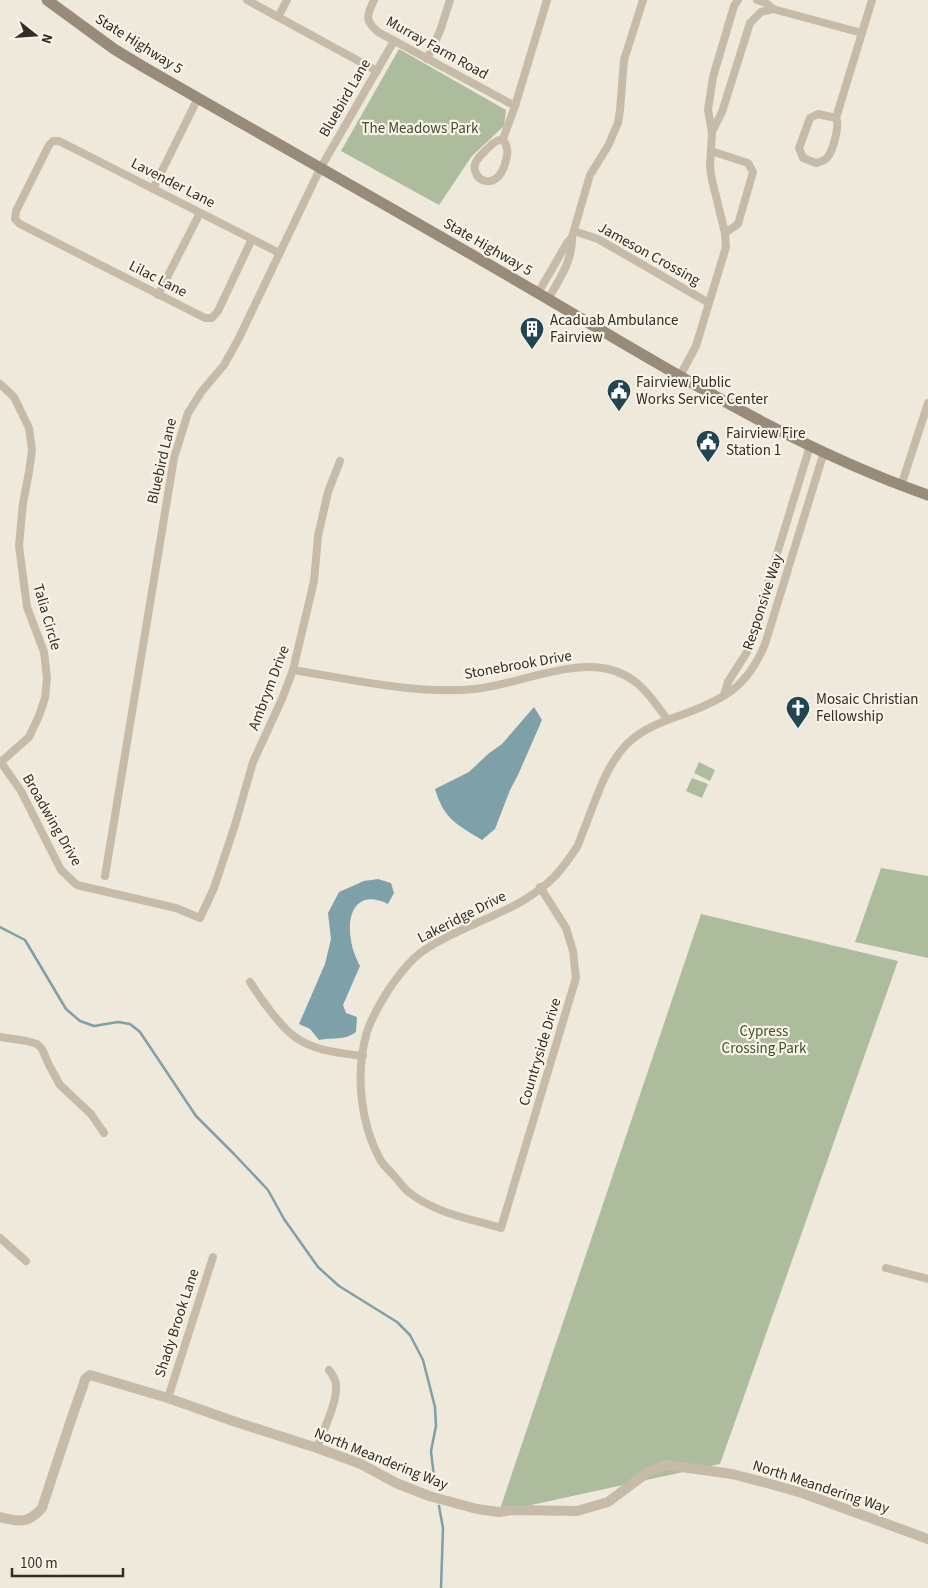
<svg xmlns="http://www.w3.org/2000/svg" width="928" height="1588" font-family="'Source Sans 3',sans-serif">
<rect width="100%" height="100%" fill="#efe9db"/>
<g fill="#acbc9d">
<path d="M399,49L506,110L504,126L472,156L439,205L341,151Z"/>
<path d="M699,762L715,770L710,781L694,773Z"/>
<path d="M692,778L708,784L702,798L686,791Z"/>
<path d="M881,868L928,876V958L855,942Z"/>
<path d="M701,914L898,961L720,1464L499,1512Z"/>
</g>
<g fill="#7da0a9">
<path d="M534,707L542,720L518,775L510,790L495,829L482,840C456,824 444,819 435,789L469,772L488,754L502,744Z"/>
<path d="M378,879L391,883L394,893L388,904C358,889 346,912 351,940C352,949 356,958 360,966L343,1005L346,1013L357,1017L356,1032C344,1041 333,1037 319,1040L310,1029L299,1024L325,964L331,939L328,913L339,892L364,881Z"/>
</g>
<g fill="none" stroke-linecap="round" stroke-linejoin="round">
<g stroke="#7da0a9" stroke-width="2.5">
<path d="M0,927L25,940L66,1009L80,1021L94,1026L118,1022L130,1024L140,1032L196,1116L234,1154L268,1190L284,1219L318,1267L339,1286L397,1322L410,1335L423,1360L435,1407L436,1426L431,1451L435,1486"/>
<path d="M439,1506L443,1528L441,1588"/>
</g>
<g stroke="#c6bba8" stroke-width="8">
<path d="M247,0L377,71"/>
<path d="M374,0C367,15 364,20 378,32L515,106"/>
<path d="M757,0L766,3L773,9L862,33"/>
<path d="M278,17L287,0"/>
<path d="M427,59L440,31L450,0"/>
<path d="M836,118L818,114L810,118L799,148L803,158L816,163C820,162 824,161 827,158C833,151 840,125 836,118L872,0"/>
<path d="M712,132L722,112L750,23L761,12L773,9"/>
<path d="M503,139C509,148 508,154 505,164C496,193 471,180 475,164C477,158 483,153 487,149C492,144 496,140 503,139L515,106L547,0"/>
<path d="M711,151L748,163L753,172L738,224L725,233"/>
<path d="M153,189L198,98"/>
<path d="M574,231L598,239L709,303"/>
<path d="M252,239L218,311L212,318H205L20,224L15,219L16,211L49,145L53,141H59L252,239L279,253"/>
<path d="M538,293L567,243L572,237"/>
<path d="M158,295L200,213"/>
<path d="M548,299C559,280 573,260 572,237L590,175L608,146L618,123L620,110L624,60L643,0"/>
<path d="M680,376L696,346L726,247L725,233L712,180L710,167L712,132L708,110L713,77L734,6L738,0"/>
<path d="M0,384L14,397L29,428L32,450L29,472L23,503L19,546L27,607L44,652L47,678L45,698L39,716L29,737L1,762"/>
<path d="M901,486L928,403"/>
<path d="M293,670C350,679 417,695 474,689C516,685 567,660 608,669C638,676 650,696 667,719"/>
<path d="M724,695L728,682L747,652L810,446"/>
<path d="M0,761L21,791L61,870L77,885L176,908L200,918L214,888L235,825L253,762L282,699L293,670L314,581L318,536L328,492L340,461"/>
<path d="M105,876L174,458L188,413L202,391L224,365L238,340L320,169L394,41"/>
<path d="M540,887L566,928L573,951L576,978L501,1228C471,1219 435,1213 410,1193C404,1189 400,1182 395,1177C391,1172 385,1167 381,1161C360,1124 355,1072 367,1032C372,1016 382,1000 391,986C400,974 410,960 423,951C465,922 520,913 556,875C563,867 571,856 577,847C580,841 582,833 585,827C596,799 606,765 627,744C643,728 664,721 684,714C725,699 748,686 765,644L824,452"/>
<path d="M250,982C260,998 280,1026 295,1037C314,1051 340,1053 363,1056"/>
<path d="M0,1037L27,1041L37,1044L42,1049L49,1065L60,1085L91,1114L104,1133"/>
<path d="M0,1238L26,1261"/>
<path d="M886,1268L928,1279"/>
<path d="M168,1398L213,1257"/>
<path d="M317,1448C323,1430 338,1402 336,1384C335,1379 332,1374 329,1370"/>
</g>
<path stroke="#c6bba8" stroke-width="10" d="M0,1517C20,1522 28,1524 42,1508L71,1420L83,1386L85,1379L90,1375L168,1398L233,1421L317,1448L361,1464L396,1483L429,1496L477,1509L499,1512L513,1510L577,1511L608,1502L648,1472L667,1465L732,1474L767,1483L802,1493L928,1539"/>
<path stroke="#998b7a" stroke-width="11" d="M47,0L114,49L142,66C277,144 414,220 548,299C671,371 793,448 928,495"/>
</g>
<defs>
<symbol id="building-pin" viewBox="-11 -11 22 30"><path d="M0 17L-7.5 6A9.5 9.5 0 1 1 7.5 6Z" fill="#214551" stroke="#f7f3e7"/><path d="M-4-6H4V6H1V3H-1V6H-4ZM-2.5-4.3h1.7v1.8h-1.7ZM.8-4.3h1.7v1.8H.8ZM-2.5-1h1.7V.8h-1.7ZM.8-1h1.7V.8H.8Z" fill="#fff"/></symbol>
<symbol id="civic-pin" viewBox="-11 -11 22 30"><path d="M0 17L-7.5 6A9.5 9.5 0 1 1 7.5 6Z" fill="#214551" stroke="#f7f3e7"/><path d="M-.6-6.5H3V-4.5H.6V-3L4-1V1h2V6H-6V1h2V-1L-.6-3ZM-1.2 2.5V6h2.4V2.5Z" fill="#fff"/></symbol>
<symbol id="church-pin" viewBox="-11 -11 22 30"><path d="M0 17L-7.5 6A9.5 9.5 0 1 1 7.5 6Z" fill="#214551" stroke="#f7f3e7"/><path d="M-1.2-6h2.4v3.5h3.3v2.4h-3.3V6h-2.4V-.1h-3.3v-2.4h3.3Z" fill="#fff"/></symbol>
</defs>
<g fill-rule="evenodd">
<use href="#building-pin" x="518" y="315" width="28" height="38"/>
<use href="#civic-pin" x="605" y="377" width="28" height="38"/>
<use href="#civic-pin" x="694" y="428" width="28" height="38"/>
<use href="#church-pin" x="784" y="694" width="28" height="38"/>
</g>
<g text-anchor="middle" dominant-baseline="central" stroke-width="4.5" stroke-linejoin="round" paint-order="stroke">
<g font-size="15" fill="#332d28" stroke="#f7f3e7">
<text transform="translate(139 44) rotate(32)">State Highway 5</text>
<text transform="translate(437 48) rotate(29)">Murray Farm Road</text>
<text transform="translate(345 98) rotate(-60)">Bluebird Lane</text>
<text transform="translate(173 183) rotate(27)">Lavender Lane</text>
<text transform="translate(488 247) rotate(30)">State Highway 5</text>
<text transform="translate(649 254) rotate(29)">Jameson Crossing</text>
<text transform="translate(158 279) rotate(27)">Lilac Lane</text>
<text transform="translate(162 461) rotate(-77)">Bluebird Lane</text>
<text transform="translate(763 602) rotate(-72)">Responsive Way</text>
<text transform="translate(47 617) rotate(74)">Talia Circle</text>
<text transform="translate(518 665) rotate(-10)">Stonebrook Drive</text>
<text transform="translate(269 688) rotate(-69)">Ambrym Drive</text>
<text transform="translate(52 820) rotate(60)">Broadwing Drive</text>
<text transform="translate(462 917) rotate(-27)">Lakeridge Drive</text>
<text transform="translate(540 1052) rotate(-73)">Countryside Drive</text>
<text transform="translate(177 1323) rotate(-72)">Shady Brook Lane</text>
<text transform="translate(381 1459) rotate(22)">North Meandering Way</text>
<text transform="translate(821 1487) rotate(18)">North Meandering Way</text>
</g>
<g font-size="15" fill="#3d4f2e" stroke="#f7f3e7">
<text x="420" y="128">The Meadows Park</text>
<text x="764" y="1031">Cypress<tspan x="764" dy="17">Crossing Park</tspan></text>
</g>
<g font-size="15" fill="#332d28" stroke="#f7f3e7" text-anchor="start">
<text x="550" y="320">Acaduab Ambulance<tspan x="550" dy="17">Fairview</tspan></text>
<text x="636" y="382">Fairview Public<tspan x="636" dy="17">Works Service Center</tspan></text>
<text x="726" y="433">Fairview Fire<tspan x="726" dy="17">Station 1</tspan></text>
<text x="816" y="699">Mosaic Christian<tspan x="816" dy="17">Fellowship</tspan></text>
</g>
</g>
<g transform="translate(35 35) rotate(107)" stroke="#f7f3e7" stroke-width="4" paint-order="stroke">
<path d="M0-4L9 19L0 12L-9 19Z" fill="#332d28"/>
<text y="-8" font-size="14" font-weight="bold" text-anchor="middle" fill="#332d28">N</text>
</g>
<path d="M12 1568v8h111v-8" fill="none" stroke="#332d28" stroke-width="2.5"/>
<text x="20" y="1568" font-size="15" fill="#332d28" stroke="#f7f3e7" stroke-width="4" paint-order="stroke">100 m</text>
</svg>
